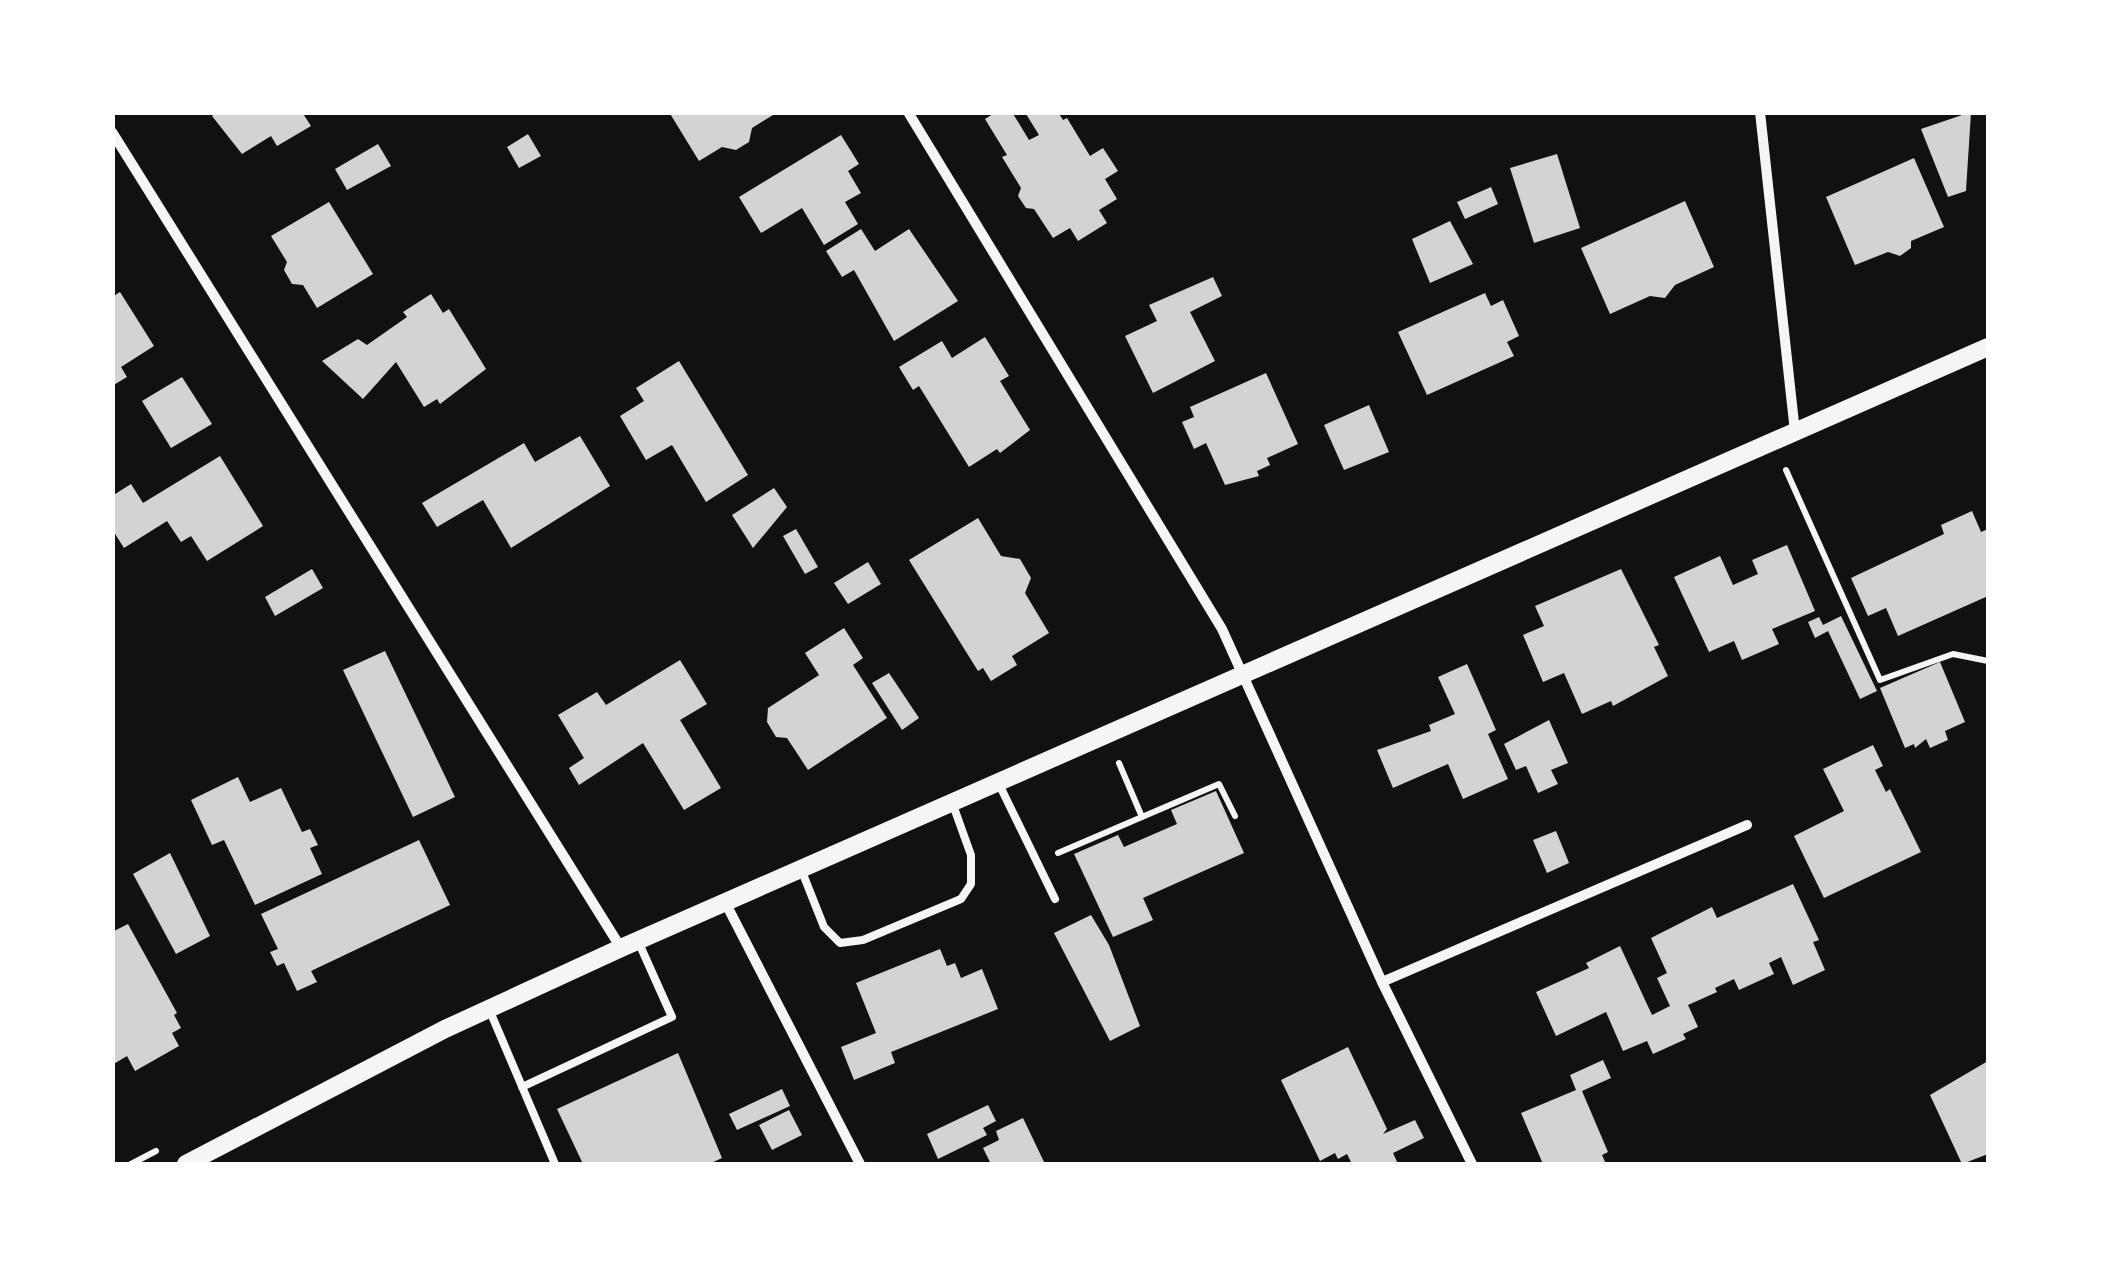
<svg xmlns="http://www.w3.org/2000/svg" width="2101" height="1277" font-family="Lato,sans-serif">
<rect width="100%" height="100%" fill="#111"/>
<g fill="#d3d3d3">
<path d="M217,112H302L311,126L277,146L271,136L242,154L212,116Z"/>
<path d="M669,112H778L752,128L749,142L736,150L722,147L699,161Z"/>
<path d="M996,112H1012L1029,140L1039,135L1026,114L1058,112L1063,120L1067,118L1090,156L1103,148L1118,171L1105,179L1117,199L1099,210L1107,223L1078,241L1070,228L1053,238L1034,209L1026,208L1018,196L1021,188L1002,157L1007,155L985,119Z"/>
<path d="M1971,112L1966,191L1948,197L1921,129Z"/>
<path d="M528,134L541,156L519,168L507,147Z"/>
<path d="M841,135L859,164L848,171L861,193L845,202L858,224L824,245L802,208L761,233L739,197Z"/>
<path d="M378,144L391,166L347,190L335,169Z"/>
<path d="M1557,154L1580,228L1534,243L1510,168Z"/>
<path d="M1914,158L1944,227L1911,241V248L1900,256L1888,252L1855,265L1826,197Z"/>
<path d="M1491,187L1498,204L1465,219L1457,202Z"/>
<path d="M1685,201L1714,267L1675,285L1665,298L1650,296L1610,314L1581,248Z"/>
<path d="M329,202L373,274L317,308L303,285L292,284L284,270L287,262L271,236Z"/>
<path d="M1450,221L1473,264L1430,283L1412,239Z"/>
<path d="M861,229L875,251L909,229L958,301L894,341L854,270L842,277L826,251Z"/>
<path d="M1213,277L1222,296L1190,312L1215,361L1153,393L1125,336L1157,321L1149,305Z"/>
<path d="M120,292L154,346L121,367L127,377L112,386V297Z"/>
<path d="M1485,293L1491,306L1503,300L1519,336L1507,342L1514,356L1427,395L1398,332Z"/>
<path d="M431,294L443,313L449,309L486,369L440,404L437,399L424,407L396,362L363,399L322,361L358,339L367,345L407,317L403,312Z"/>
<path d="M985,337L1009,376L1000,381L1030,430L1000,453L997,449L969,467L919,386L913,390L899,367L942,341L952,358Z"/>
<path d="M679,361L748,475L706,502L672,445L646,460L620,416L644,401L636,388Z"/>
<path d="M1266,373L1298,444L1267,458L1270,465L1257,471L1259,476L1225,485L1206,443L1194,449L1182,422L1194,417L1190,407Z"/>
<path d="M182,377L212,424L171,448L142,401Z"/>
<path d="M1369,405L1389,452L1344,470L1324,425Z"/>
<path d="M580,436L610,486L511,548L483,500L437,527L422,503L524,443L535,462Z"/>
<path d="M220,456L263,526L207,561L191,536L181,542L167,521L124,548L112,529V496L131,484L143,503Z"/>
<path d="M774,488L787,507L753,548L732,515Z"/>
<path d="M1972,511L1981,532L1988,529V596L1898,636L1886,608L1868,616L1851,578L1944,534L1941,525Z"/>
<path d="M978,518L1001,556L1020,559L1031,578L1025,593L1049,633L1012,656L1017,665L991,681L983,668L978,671L909,560Z"/>
<path d="M796,529L818,567L805,574L783,536Z"/>
<path d="M1787,545L1815,611L1772,629L1779,644L1742,660L1734,641L1709,652L1674,577L1720,556L1733,585L1758,574L1752,560Z"/>
<path d="M868,562L881,584L848,604L834,583Z"/>
<path d="M312,569L323,588L275,616L265,597Z"/>
<path d="M1621,569L1659,645L1654,647L1668,676L1613,706L1611,701L1582,714L1564,673L1543,682L1523,635L1544,626L1535,606Z"/>
<path d="M1841,616L1877,691L1860,699L1828,631L1815,638L1808,622L1819,617L1823,625Z"/>
<path d="M844,628L863,658L853,665L887,718L808,770L787,738L776,737L767,722L768,708L819,675L805,653Z"/>
<path d="M385,651L455,797L413,817L343,670Z"/>
<path d="M680,660L707,704L680,720L721,788L684,810L643,743L579,785L569,768L584,758L558,715L597,692L606,705Z"/>
<path d="M1940,662L1965,722L1945,731L1948,740L1930,748L1926,739L1915,748L1914,744L1905,748L1880,688Z"/>
<path d="M1467,664L1496,730L1488,734L1508,779L1463,799L1448,764L1393,788L1377,750L1431,731L1429,725L1455,714L1438,677Z"/>
<path d="M889,673L919,718L902,730L872,683Z"/>
<path d="M1549,720L1568,763L1551,770L1558,784L1538,793L1526,766L1516,770L1504,744Z"/>
<path d="M1873,745L1883,766L1875,770L1886,792L1890,789L1921,852L1824,898L1794,836L1844,811L1823,769Z"/>
<path d="M238,777L250,802L281,788L302,832L310,829L318,845L310,848L322,874L255,905L224,840L212,845L191,800Z"/>
<path d="M1216,791L1244,853L1143,898L1153,920L1113,937L1074,854L1118,835L1124,847L1177,824L1171,810Z"/>
<path d="M1556,831L1569,863L1547,873L1533,840Z"/>
<path d="M419,840L450,905L311,971L317,982L297,991L284,963L277,966L270,952L278,949L261,914Z"/>
<path d="M170,853L210,936L176,954L133,874Z"/>
<path d="M1793,884L1819,940L1813,942L1825,970L1793,985L1781,957L1769,963L1774,974L1739,990L1734,979L1715,988L1717,992L1688,1005L1698,1027L1683,1034L1686,1039L1653,1054L1647,1041L1623,1051L1606,1012L1556,1036L1536,992L1589,968L1586,963L1620,946L1652,1015L1670,1006L1657,978L1667,973L1651,938L1712,907L1717,918Z"/>
<path d="M1091,915L1109,945L1140,1026L1110,1041L1054,933Z"/>
<path d="M128,924L177,1013L174,1015L181,1028L172,1033L179,1046L135,1071L127,1056L112,1065V932Z"/>
<path d="M940,949L947,966L955,963L961,978L982,969L998,1009L891,1052L895,1063L854,1080L841,1047L876,1033L856,983Z"/>
<path d="M1348,1047L1387,1129L1383,1134L1415,1120L1424,1138L1393,1153L1398,1164H1352L1347,1154L1338,1159L1335,1153L1320,1161L1281,1080Z"/>
<path d="M678,1053L722,1158L709,1164H583L557,1109Z"/>
<path d="M1603,1060L1611,1078L1582,1091L1608,1152L1602,1155L1606,1164H1543L1521,1113L1576,1090L1570,1075Z"/>
<path d="M1988,1061V1154L1962,1164L1930,1095Z"/>
<path d="M782,1089L790,1106L737,1130L729,1114Z"/>
<path d="M988,1105L996,1121L983,1128L987,1135L938,1159L927,1134Z"/>
<path d="M789,1110L802,1135L772,1150L759,1125Z"/>
<path d="M1023,1118L1045,1164H991L983,1148L999,1140L996,1131Z"/>
</g>
<g fill="none" stroke-linecap="round" stroke-linejoin="round">
<g stroke="#f5f5f5" stroke-width="6">
<path d="M1786,470L1880,680L1953,654L1988,661"/>
<path d="M1119,763L1142,817"/>
<path d="M1058,853L1219,784L1235,816"/>
<path d="M131,1164L156,1151"/>
</g>
<g stroke="#f5f5f5" stroke-width="8">
<path d="M998,782L1055,899"/>
<path d="M801,869L824,927L840,943L863,940L961,899L971,884V855L953,805"/>
<path d="M489,1009L555,1164"/>
<path d="M522,1087L672,1017L638,941"/>
</g>
<g stroke="#f5f5f5" stroke-width="10">
<path d="M908,112L1222,629L1382,982L1472,1164"/>
<path d="M1760,112L1795,432"/>
<path d="M112,132L621,948"/>
<path d="M725,902L860,1164"/>
<path d="M1382,982L1747,825"/>
</g>
<path stroke="#f5f5f5" stroke-width="18" d="M186,1164L445,1029L621,948L1988,347"/>
</g>
<rect width="2101" height="1277" fill="none" stroke="#ffffff" stroke-width="230"/>
</svg>
